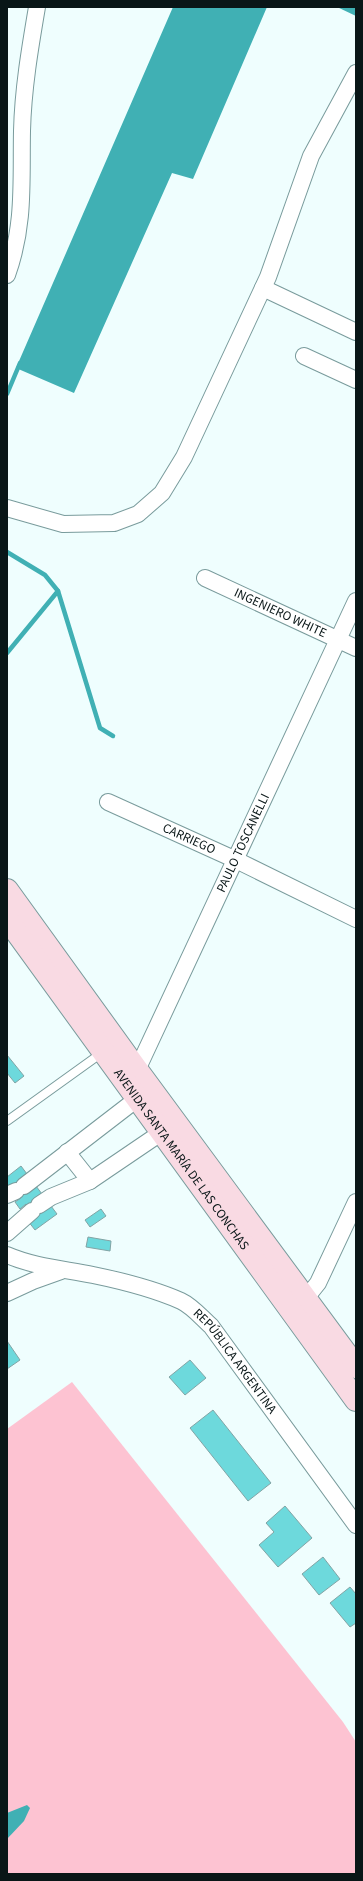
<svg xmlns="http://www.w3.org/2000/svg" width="363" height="1881" font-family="'Source Sans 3',sans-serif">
<rect width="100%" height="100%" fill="#effefe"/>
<path fill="#fdc3d2" d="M72,1382L343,1722L356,1742V1874H7V1429Z"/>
<g fill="#40b0b4">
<path d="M173,7H267L193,179L172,173L74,393L16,368Z"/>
<path d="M337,7H356V16Z"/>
<path d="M27,1805L30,1808L24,1821L7,1839V1813Z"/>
</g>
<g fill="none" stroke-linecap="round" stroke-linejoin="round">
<g stroke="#40b0b4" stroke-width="4.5">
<path d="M7,394L20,363"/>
<path d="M7,552L45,575L58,591"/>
<path d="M7,653L58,591L100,728L113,736"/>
</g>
</g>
<g fill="#6dd9dc" stroke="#82a4a5">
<path d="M7,1055L24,1076L15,1083L7,1073Z"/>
<path d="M21,1166L57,1214L35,1230L28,1221L32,1211L26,1204L20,1209L15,1202L21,1198L12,1186L7,1190V1177Z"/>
<path d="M101,1209L106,1216L90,1227L85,1220Z"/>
<path d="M88,1237L111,1241L110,1251L86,1247Z"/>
<path d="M7,1341L20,1360L7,1369Z"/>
<path d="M190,1360L206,1378L185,1395L169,1377Z"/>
<path d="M213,1410L271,1483L248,1501L190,1428Z"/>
<path d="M285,1506L312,1538L278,1567L259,1545L274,1532L266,1523Z"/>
<path d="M323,1557L340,1579L319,1595L302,1574Z"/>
<path d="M350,1587L356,1594V1623L350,1627L330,1603Z"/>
</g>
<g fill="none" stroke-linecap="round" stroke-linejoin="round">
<defs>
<path id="service" d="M7,1121L103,1052"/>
<g id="minor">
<path d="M7,275C25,225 21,182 22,131C23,89 30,48 37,7"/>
<path d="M263,288L356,332"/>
<path d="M304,356L356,380"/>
<path d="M7,508L63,524L114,523L138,514L162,493L184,457L268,277L311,156L356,73"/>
<path id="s1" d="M205,578L356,648"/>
<path id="s2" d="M108,802L236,860L356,919"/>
<path id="s3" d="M131,1076L137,1070L356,601"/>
<path d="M67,1152L90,1181"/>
<path d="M24,1186L146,1092"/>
<path d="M7,1195L16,1191"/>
<path d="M39,1205L51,1197L90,1181L171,1126"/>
<path d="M7,1233L32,1211"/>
<path id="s4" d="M7,1255C35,1267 64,1269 93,1275C122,1281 154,1289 181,1301C192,1306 202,1318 211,1326L356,1525"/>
<path d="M7,1293L33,1281L61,1271"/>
<path d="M306,1298L318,1283L356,1202"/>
</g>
<g id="secondary">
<path d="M7,890L137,1070L356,1367"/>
<path id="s5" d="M7,919L356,1400"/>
</g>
</defs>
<use href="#service" stroke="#799b9c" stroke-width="10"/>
<use href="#minor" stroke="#799b9c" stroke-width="18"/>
<use href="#secondary" stroke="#799b9c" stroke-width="24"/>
<use href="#service" stroke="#fff" stroke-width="8"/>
<use href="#minor" stroke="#fff" stroke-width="16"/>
<use href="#secondary" stroke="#f9dae3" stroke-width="22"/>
</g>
<g text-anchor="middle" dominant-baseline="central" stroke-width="3.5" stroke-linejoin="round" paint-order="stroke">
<g font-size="13" fill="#091617" stroke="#effefe">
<text stroke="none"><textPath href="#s1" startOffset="83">INGENIERO WHITE</textPath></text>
<text stroke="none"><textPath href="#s2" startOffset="89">CARRIEGO</textPath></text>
<text stroke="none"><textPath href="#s3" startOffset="259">PAULO TOSCANELLI</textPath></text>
<text stroke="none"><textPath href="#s5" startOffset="297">AVENIDA SANTA MARÍA DE LAS CONCHAS</textPath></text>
<text stroke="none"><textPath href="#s4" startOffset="262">REPÚBLICA ARGENTINA</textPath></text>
</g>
</g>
<rect width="363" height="1881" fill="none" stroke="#091617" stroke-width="16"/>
</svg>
